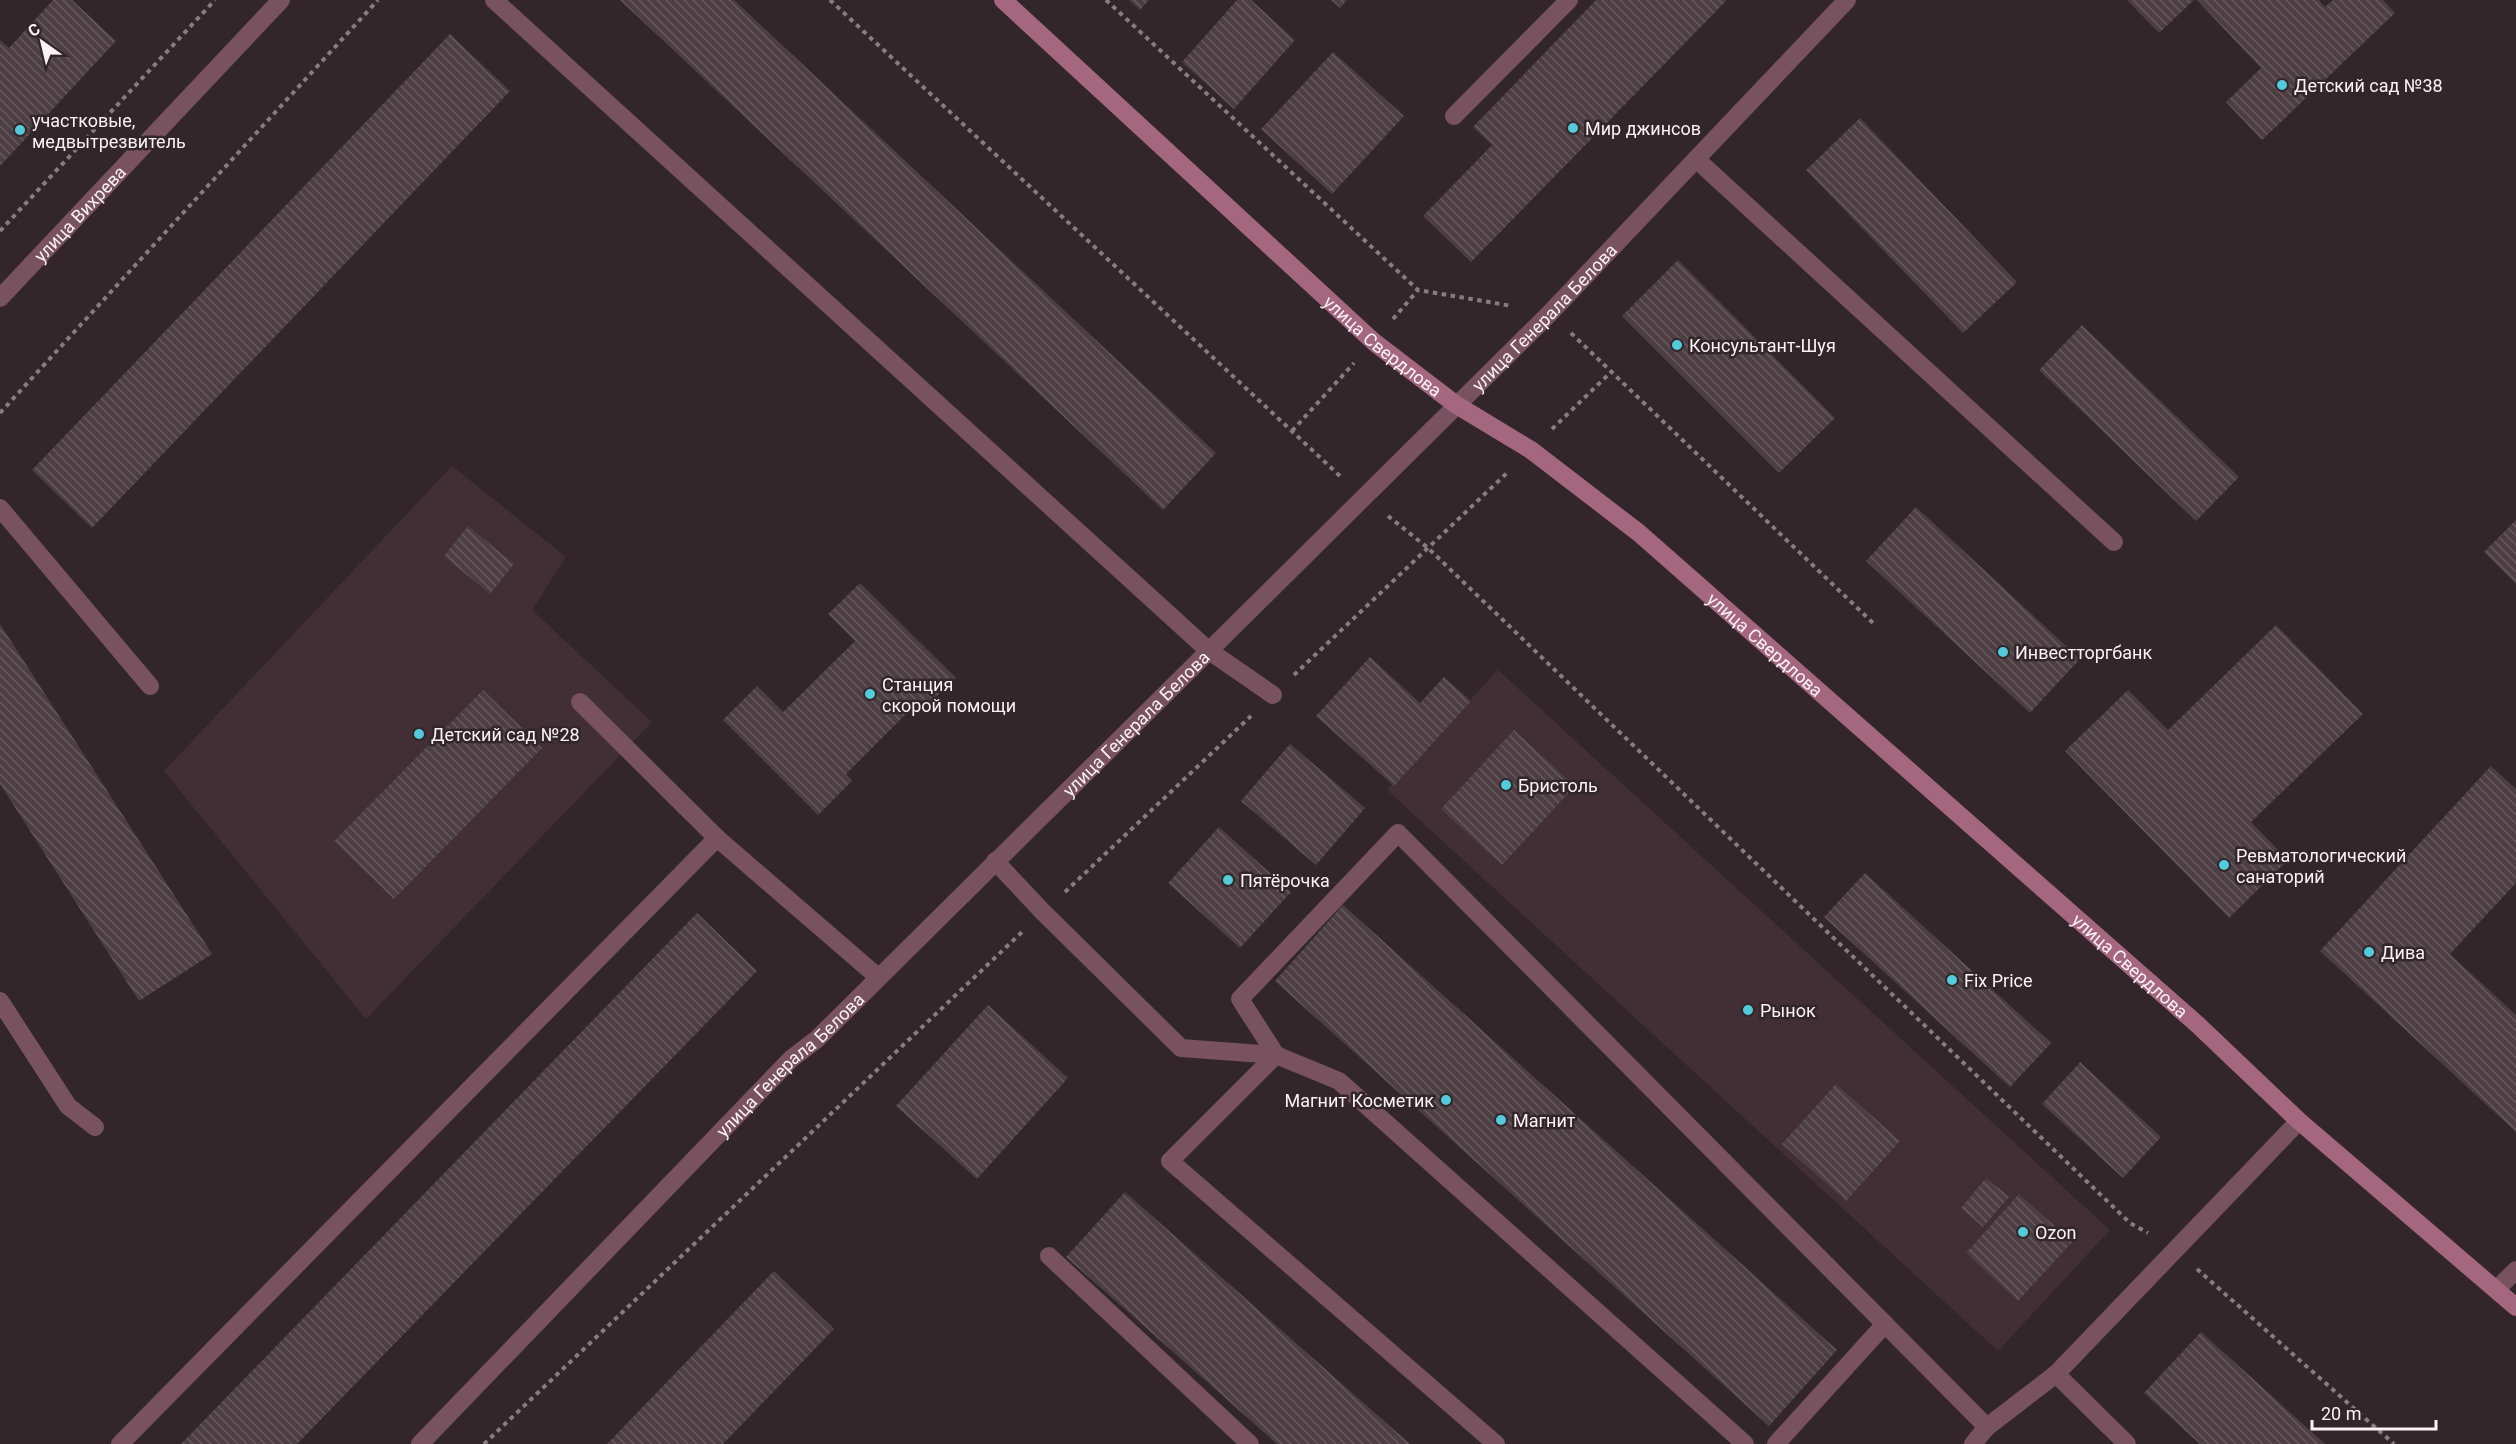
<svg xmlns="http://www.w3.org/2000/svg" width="2516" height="1444" font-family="Roboto,sans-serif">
<defs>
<pattern id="building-back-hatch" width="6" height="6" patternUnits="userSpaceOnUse" patternTransform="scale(1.5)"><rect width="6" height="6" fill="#4c3e42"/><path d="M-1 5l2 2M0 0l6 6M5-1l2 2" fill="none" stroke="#675a5e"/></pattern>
</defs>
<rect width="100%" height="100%" fill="#32262a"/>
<g fill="#422f35">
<path d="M452,466L566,557L532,610L652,722L366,1019L164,771Z"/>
<path d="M1498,670L2110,1230L1998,1351L1387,790Z"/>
</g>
<g fill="url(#building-back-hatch)">
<path d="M53,0H72L116,41L0,166V40L9,48Z"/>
<path d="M620,0H734L1216,453L1163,510Z"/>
<path d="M1129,0H1149L1140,10Z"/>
<path d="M1237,0H1251L1295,40L1234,109L1182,62Z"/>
<path d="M1331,0H1347L1340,8Z"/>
<path d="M1596,0H1727L1471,262L1423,216L1492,145L1473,127Z"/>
<path d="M2127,0H2194L2159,33Z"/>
<path d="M2197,0H2319L2325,7L2333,0H2383L2395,13L2262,140L2226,102L2261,68Z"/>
<path d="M450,34L510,91L92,528L32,470Z"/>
<path d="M1333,52L1404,116L1332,194L1261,129Z"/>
<path d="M1860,118L2017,282L1963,333L1806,170Z"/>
<path d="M1678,260L1835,418L1779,473L1622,316Z"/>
<path d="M2082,325L2239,477L2196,521L2039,370Z"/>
<path d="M1916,507L2080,659L2030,713L1866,561Z"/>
<path d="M2516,520V584L2484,552Z"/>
<path d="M468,526L514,564L490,594L444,556Z"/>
<path d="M860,583L956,678L923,709L917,703L846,774L852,781L818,815L723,720L757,686L783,712L855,641L828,614Z"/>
<path d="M0,624L212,954L139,1001L0,784Z"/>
<path d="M2276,625L2363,714L2251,822L2288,860L2229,918L2065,751L2128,690L2168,730Z"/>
<path d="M1370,657L1420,703L1444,677L1471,701L1394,786L1316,716Z"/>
<path d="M483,690L542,748L394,899L334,841Z"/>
<path d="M1514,730L1575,786L1502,865L1441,809Z"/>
<path d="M1290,744L1365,808L1316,865L1241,801Z"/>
<path d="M2491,766L2516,789V883L2450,954L2516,1015V1132L2320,951Z"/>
<path d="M1219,827L1291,892L1240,948L1168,883Z"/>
<path d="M1865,873L2051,1043L2010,1087L1824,917Z"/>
<path d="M1343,905L1837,1350L1769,1426L1275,981Z"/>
<path d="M697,913L757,971L297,1444H181Z"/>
<path d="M988,1005L1068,1078L977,1179L896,1106Z"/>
<path d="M2080,1062L2161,1137L2123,1178L2042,1104Z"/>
<path d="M1836,1084L1900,1141L1846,1201L1782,1144Z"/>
<path d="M1986,1178L2009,1197L1983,1227L1961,1208Z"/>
<path d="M1125,1192L1410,1444H1277L1066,1257Z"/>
<path d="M2019,1194L2072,1242L2018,1301L1966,1253Z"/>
<path d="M774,1271L834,1329L723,1444H607Z"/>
<path d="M2201,1332L2325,1444H2200L2144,1393Z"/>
</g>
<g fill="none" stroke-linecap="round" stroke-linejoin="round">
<g stroke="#877c7f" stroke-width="4" stroke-dasharray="4.5 4.5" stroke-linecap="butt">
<path d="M830,0L1341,477"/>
<path d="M1106,0L1418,290L1512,306"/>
<path d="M0,231L215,0"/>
<path d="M1393,319L1418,290"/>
<path d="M1571,333L1873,623"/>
<path d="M0,413L378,0"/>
<path d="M1552,429L1611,372"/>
<path d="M1292,431L1354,363"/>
<path d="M1388,516L1428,548L2130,1223L2148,1233"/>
<path d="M1294,675L1508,472"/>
<path d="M1065,892L1251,716"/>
<path d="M2197,1269L2394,1444"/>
<path d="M484,1444L1022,932"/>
</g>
<g stroke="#78525f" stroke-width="18">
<path d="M494,0L1208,650L1273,695"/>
<path d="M1454,116L1569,0"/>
<path d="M1696,159L2114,542"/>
<path d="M0,508L150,686"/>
<path d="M580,702L717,838"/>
<path d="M995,861L1043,912L1181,1048L1276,1055L1339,1081L1745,1444"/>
<path d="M0,1001L68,1106L95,1127"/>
<path d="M2056,1374L2127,1444"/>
<path d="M120,1444L717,838L878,977"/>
<path d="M1496,1444L1170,1161L1276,1055L1240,999L1398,833L1987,1427"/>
<path d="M1776,1444L1885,1324"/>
<path d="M1973,1444L1987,1427L2056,1374L2299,1121"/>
</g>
<g stroke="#78525f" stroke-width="18">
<path id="s1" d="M0,298L281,0"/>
<path d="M1049,1256L1250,1444"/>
<path d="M2497,1289L2516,1270"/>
</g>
<path stroke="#78525f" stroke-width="18" id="s2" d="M420,1444L791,1059L817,1039L1550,313L1847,0"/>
<path stroke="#a4677d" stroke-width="18" id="s3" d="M1003,0L1374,342L1455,404L1531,450L1639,533L2198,1025L2299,1121L2516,1307"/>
</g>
<g fill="#53cbdb" stroke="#32262a" stroke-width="2">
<circle cx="2282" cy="85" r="6"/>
<circle cx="1573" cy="128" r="6"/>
<circle cx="20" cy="130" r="6"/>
<circle cx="1677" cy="345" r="6"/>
<circle cx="2003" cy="652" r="6"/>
<circle cx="870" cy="694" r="6"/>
<circle cx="419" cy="734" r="6"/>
<circle cx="1506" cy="785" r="6"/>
<circle cx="2224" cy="865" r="6"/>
<circle cx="1228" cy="880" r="6"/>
<circle cx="2369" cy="952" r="6"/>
<circle cx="1952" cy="980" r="6"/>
<circle cx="1748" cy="1010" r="6"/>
<circle cx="1446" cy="1100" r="6"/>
<circle cx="1501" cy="1120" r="6"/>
<circle cx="2023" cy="1232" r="6"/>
</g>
<g text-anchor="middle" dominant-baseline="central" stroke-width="5" stroke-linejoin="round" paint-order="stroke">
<g font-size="18" fill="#fbf2f5" stroke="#32262a" text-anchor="start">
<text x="2294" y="85">Детский сад №38</text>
<text x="32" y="120">участковые,<tspan x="32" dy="21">медвытрезвитель</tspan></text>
<text x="1585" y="128">Мир джинсов</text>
<text x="1689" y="345">Консультант-Шуя</text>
<text x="2015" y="652">Инвестторгбанк</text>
<text x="882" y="684">Станция<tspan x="882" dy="21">скорой помощи</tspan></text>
<text x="431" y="734">Детский сад №28</text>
<text x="1518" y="785">Бристоль</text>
<text x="2236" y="855">Ревматологический<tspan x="2236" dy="21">санаторий</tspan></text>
<text x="1240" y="880">Пятёрочка</text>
<text x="2381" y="952">Дива</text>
<text x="1964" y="980">Fix Price</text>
<text x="1760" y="1010">Рынок</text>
<text x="1434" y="1100" text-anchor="end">Магнит Косметик</text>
<text x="1513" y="1120">Магнит</text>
<text x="2035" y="1232">Ozon</text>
</g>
<g font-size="18" fill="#fbf2f5" stroke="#32262a">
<text stroke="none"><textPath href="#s1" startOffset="116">улица Вихрева</textPath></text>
<text stroke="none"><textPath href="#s2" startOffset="1592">улица Генерала Белова</textPath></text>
<text stroke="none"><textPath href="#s3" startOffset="514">улица Свердлова</textPath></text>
<text stroke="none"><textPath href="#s3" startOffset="1000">улица Свердлова</textPath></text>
<text stroke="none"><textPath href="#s2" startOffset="1016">улица Генерала Белова</textPath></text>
<text stroke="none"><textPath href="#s3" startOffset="1486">улица Свердлова</textPath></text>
<text stroke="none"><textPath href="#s2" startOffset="530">улица Генерала Белова</textPath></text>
</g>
</g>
<g transform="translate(42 42) rotate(326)" stroke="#32262a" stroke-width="4.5" paint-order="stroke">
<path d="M0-4.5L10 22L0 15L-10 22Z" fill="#fbf2f5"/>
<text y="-9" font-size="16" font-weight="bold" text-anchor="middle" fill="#fbf2f5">С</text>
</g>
<path d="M2312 1420v9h124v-9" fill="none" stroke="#fbf2f5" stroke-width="3"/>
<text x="2321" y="1420" font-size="18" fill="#fbf2f5" stroke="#32262a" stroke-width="4.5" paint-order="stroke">20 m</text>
</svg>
